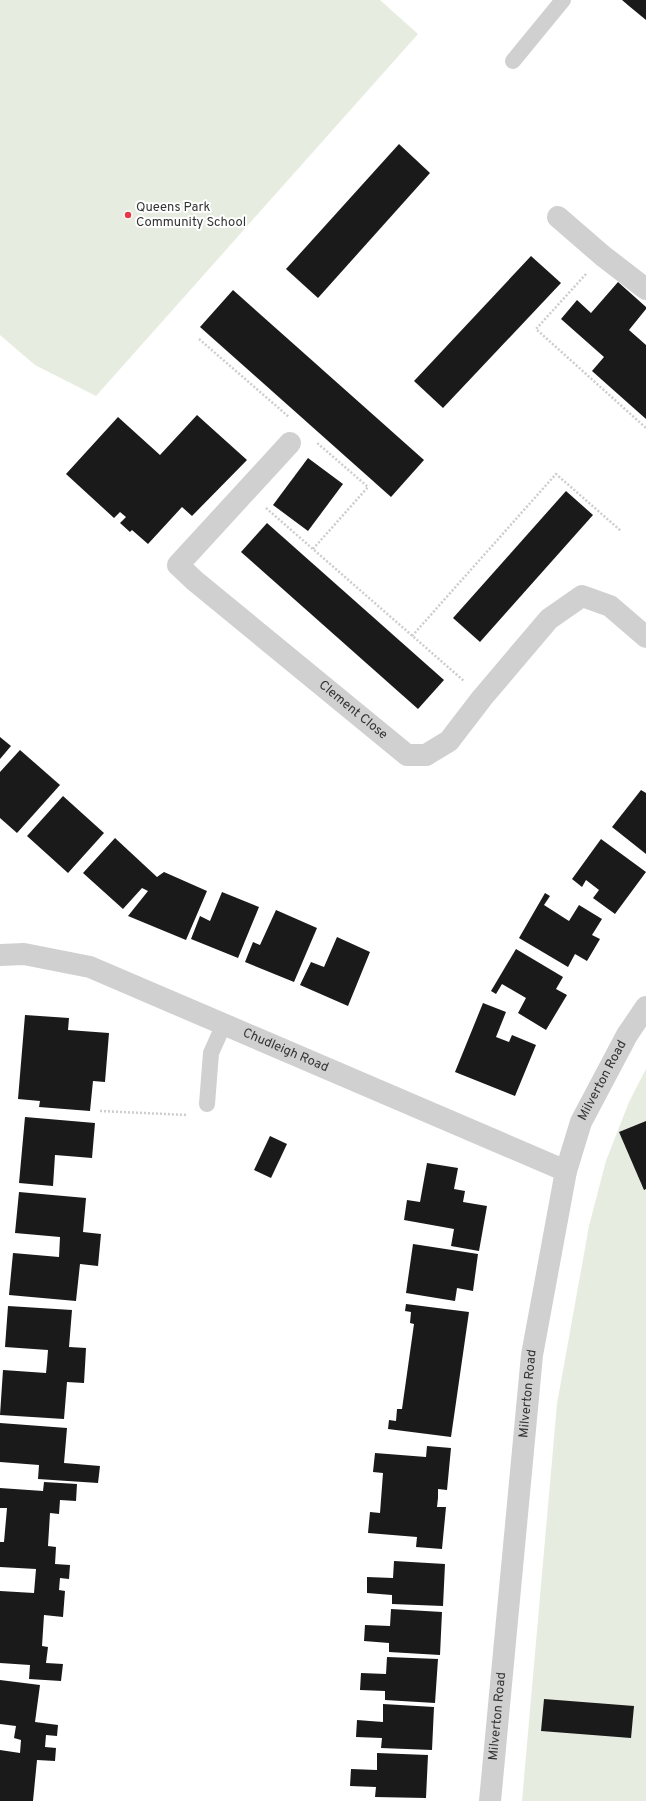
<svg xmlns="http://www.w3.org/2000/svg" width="646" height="1801" font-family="Overpass,sans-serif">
<rect width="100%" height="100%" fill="#fff"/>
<g fill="#e6ecdf">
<path d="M0,0H380L418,34L96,396L35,365L0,335Z"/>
<path d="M646,1069V1801H522L557,1404L589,1226L606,1161L629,1102Z"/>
</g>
<g fill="#1a1a1a">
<path d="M622,0H646V20L629,6Z"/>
<path d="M399,144L430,173L318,298L286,269Z"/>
<path d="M531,256L561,283L443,408L414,381Z"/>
<path d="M618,282L646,307V309L629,330L646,345V419L592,371L604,357L561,319L577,300L591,313Z"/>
<path d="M233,290L424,460L391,497L200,327Z"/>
<path d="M197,415L247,460L192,516L182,507L148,544L132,530L130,532L120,523L126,517L120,512L114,518L66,474L118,417L160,455Z"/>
<path d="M308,458L343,484L308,531L273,505Z"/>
<path d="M566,491L593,515L480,642L453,618Z"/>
<path d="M267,523L444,680L418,709L241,552Z"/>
<path d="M0,737L11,746L0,759Z"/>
<path d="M20,750L60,785L17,833L0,818V772Z"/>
<path d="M641,790L646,793V854L612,827Z"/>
<path d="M63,796L104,833L68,873L27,836Z"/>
<path d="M115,838L157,877L164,872L207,891L186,940L128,916L148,891L142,888L123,909L83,873Z"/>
<path d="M601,839L646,872L615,914L593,898L599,890L586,880L582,887L572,879Z"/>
<path d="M222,892L259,907L238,958L191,939L200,916L210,921Z"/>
<path d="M545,893L550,896L544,905L569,921L579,905L602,919L592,935L600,939L587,961L575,954L568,967L519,938Z"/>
<path d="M276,910L317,928L294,982L245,962L253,942L260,945Z"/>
<path d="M337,937L370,952L348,1006L300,985L311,962L324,967Z"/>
<path d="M516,949L563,977L556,989L567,995L546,1030L518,1013L526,998L502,984L496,994L491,991Z"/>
<path d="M483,1003L506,1012L496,1037L509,1042L512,1035L536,1045L515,1096L455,1072Z"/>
<path d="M25,1015L69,1018L68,1030L109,1033L105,1082L93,1081L90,1111L39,1107L40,1101L18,1099Z"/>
<path d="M25,1117L95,1123L92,1158L55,1155L53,1186L19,1183Z"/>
<path d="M646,1121V1189L644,1190L619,1132Z"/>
<path d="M270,1136L287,1144L271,1178L254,1170Z"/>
<path d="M427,1163L458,1168L454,1189L465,1191L463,1202L487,1206L479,1251L451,1246L454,1229L404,1220L407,1200L420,1202Z"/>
<path d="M19,1192L86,1198L83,1232L101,1234L98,1266L80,1264L76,1301L9,1295L13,1253L59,1257L60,1237L15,1233Z"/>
<path d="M413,1244L478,1254L473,1291L457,1288L455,1301L406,1293Z"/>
<path d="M406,1304L469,1312L451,1437L388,1429L389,1420L396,1421L397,1409H402L414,1324L410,1323L411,1312L405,1311Z"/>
<path d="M8,1306L72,1310L69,1347L86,1348L85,1366L84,1383L67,1382L64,1419L0,1415L3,1370L46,1373L47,1363L48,1350L5,1347Z"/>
<path d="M0,1423L67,1428L64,1463L100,1466L98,1483L38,1479L39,1465L0,1462Z"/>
<path d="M427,1446L451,1448L447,1490L438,1489V1498L437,1507H446L442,1549L416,1547L417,1537L368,1533L370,1512L380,1513L383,1473L373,1472L375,1453L426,1457Z"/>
<path d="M44,1482L77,1484L76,1501L60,1500L59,1514L50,1513L48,1546L56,1547L55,1564L70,1565L69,1579L60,1578L59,1590L65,1591L63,1617L44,1615L42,1646L48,1647L46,1663L63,1664L61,1681L29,1679L30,1665L0,1663V1591L34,1593L36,1569L0,1567V1542H4L7,1508H0V1488L43,1491Z"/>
<path d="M394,1561L445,1564L443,1606L392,1604V1595L367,1593V1577L393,1578Z"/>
<path d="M391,1609L442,1612L440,1655L389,1652V1643L364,1641L365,1625L390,1626Z"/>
<path d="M387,1657L438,1659L435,1703L385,1700V1691L360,1690L361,1673L386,1674Z"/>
<path d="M0,1680L40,1685L35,1722L58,1725L57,1736L46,1735L45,1747L56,1748L55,1761L37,1760L33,1801H0V1750L20,1753L21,1740L14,1738L16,1726L0,1724Z"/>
<path d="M544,1699L634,1706L631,1738L541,1731Z"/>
<path d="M383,1704L434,1707L432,1750L381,1748L382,1738L356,1737L357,1720L383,1722Z"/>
<path d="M377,1753L428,1755L426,1798L375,1797L376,1787L350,1786L351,1769L377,1770Z"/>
</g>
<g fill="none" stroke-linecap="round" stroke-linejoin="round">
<g stroke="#cdcdcd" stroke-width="2.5" stroke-dasharray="2 2" stroke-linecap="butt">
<path d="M586,274L536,329L646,428"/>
<path d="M199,339L289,417"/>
<path d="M266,508L464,681"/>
<path d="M313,549L368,487L316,442"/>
<path d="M412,636L556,474L621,531"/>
<path d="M100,1111L187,1115"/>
</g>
<g stroke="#d0d0d0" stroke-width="16">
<path d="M513,61L563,0"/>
<path d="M207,1104L211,1053L224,1024"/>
</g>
<g stroke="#d0d0d0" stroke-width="22">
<path d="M558,217L603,256L646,289"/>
<path id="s1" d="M290,443L178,565L195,581L407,755H426L449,741L482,698L549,619L582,596L610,606L646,637"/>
<path id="s2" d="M0,955L24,954L90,967L566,1171"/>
<path id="s3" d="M490,1801L532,1355L566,1171L581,1122L627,1035L646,1007"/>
</g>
</g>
<circle fill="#e63946" stroke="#fff" stroke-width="1.5" cx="128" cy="215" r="4"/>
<g text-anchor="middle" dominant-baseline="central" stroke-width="4" stroke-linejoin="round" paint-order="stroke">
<g font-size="13" fill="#333" stroke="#fff" text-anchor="start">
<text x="136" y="208">Queens Park<tspan x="136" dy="15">Community School</tspan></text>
</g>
<g font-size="13" fill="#333" stroke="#fff">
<text stroke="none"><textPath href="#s1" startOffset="393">Clement Close</textPath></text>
<text stroke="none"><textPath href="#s2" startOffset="304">Chudleigh Road</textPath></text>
<text stroke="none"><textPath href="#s3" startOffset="733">Milverton Road</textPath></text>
<text stroke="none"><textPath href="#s3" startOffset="409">Milverton Road</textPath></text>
<text stroke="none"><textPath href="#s3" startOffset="85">Milverton Road</textPath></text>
</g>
</g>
</svg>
